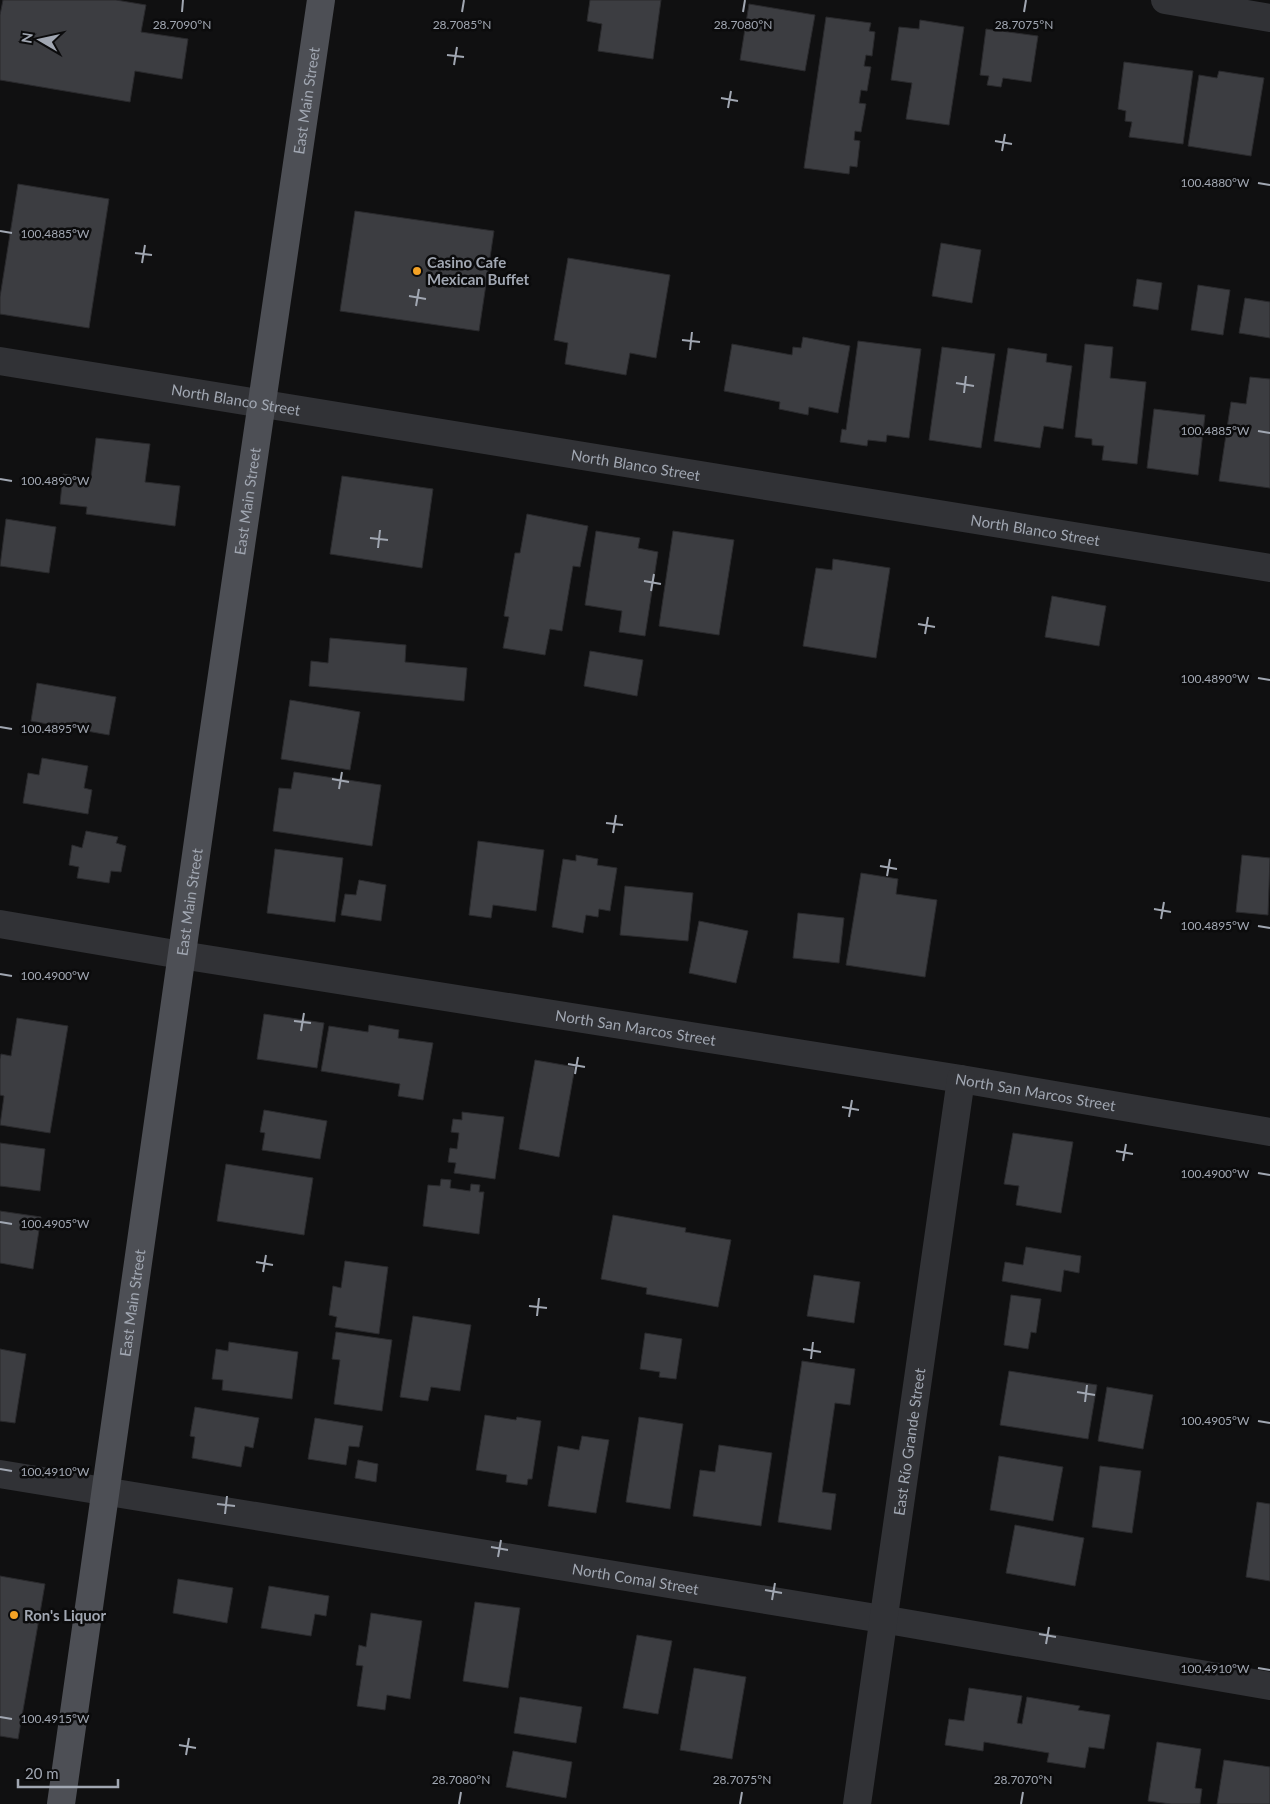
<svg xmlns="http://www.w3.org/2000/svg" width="1270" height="1804" font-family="Lato,sans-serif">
<rect width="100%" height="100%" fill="#101011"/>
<g fill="#3c3d41" stroke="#2a2a2d">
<path d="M3,0H116L146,5L141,32L188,39L182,79L135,71L130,102L0,80V15Z"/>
<path d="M590,0H661L653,59L598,51L602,24L587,21Z"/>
<path d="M749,4L815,15L805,71L740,60Z"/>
<path d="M826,17L871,23L869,31L875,32L872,56L866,55L864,66L871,67L867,91L861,90L859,103L866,104L861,132L855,131L854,140L860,141L857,167L850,166L849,174L804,168Z"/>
<path d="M920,20L964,27L949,125L906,119L912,83L891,80L899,27L919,29Z"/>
<path d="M986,29L1038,36L1031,82L1003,78L1001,87L987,85L989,76L980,75Z"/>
<path d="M1124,62L1193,71L1183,144L1129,137L1132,122L1125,121L1126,111L1118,109Z"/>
<path d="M1219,71L1264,78L1251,156L1188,146L1199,75L1217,78Z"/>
<path d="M18,184L109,199L89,328L0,314V297Z"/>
<path d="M355,211L494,231L479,331L340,311Z"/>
<path d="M941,243L981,250L972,303L932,296Z"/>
<path d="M568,258L670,275L656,358L630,353L626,375L565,364L568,343L554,340Z"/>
<path d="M1137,279L1162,283L1158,310L1133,306Z"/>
<path d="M1198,285L1230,290L1223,335L1191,330Z"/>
<path d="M1245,298L1270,302V338L1239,333Z"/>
<path d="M803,337L850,346L838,413L809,407L808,415L779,409L780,402L724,391L732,344L792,355L793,347L801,348Z"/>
<path d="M858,341L921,349L909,438L887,435L886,442L868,440L867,446L840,442L842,429L846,430Z"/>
<path d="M1085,344L1113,347L1110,378L1146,382L1137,464L1102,460L1104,446L1092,445V439L1075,437Z"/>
<path d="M942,347L995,354L981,448L929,440Z"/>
<path d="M1008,348L1047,354L1046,362L1072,366L1063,429L1044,426L1040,448L994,441Z"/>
<path d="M1250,377L1270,379V488L1219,481L1231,402L1246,404Z"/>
<path d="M1154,409L1205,415L1198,475L1147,468Z"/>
<path d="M96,438L150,444L145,482L180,486L175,526L86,514L87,507L60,504L63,474L91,478Z"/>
<path d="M342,476L433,489L422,568L330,554Z"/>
<path d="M527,514L588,526L580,567L573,566L562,631L550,629L545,655L503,648L509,617L504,616L515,553H520Z"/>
<path d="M6,519L56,527L49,573L0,566Z"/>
<path d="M596,531L640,538L638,548L658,552L645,636L619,632L622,611L585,605Z"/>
<path d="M673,531L734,540L719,635L659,626Z"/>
<path d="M833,559L890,568L876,658L803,646L816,568L832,570Z"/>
<path d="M1052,596L1106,606L1099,646L1045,637Z"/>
<path d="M330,638L406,645L405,662L467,668L464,701L309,686L311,661L328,663Z"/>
<path d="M590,651L643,660L637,696L584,686Z"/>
<path d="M37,683L116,697L109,735L31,721Z"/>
<path d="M290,700L360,712L350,770L281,759Z"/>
<path d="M42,758L88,766L84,788L92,790L88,814L23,803L28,773L39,775Z"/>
<path d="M294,772L381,785L372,846L273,831L279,788L291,789Z"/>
<path d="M86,831L118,837L116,843L126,846L121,872L111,871L109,883L77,878L79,867L69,865L72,845L82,848Z"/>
<path d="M478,841L544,850L536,911L493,905L491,918L469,915Z"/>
<path d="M275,849L343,858L335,922L267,913Z"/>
<path d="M576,855L598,859L597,865L617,868L610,911L599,909L598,917L586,915L583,933L552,927L563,859L576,861Z"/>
<path d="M1242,855L1270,858L1268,915L1236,912Z"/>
<path d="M861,873L898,879L896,894L937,900L925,977L846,965Z"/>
<path d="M359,880L386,885L381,921L341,915L345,894L356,895Z"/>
<path d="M625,886L693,893L688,941L620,935Z"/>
<path d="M798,913L844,918L839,963L793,958Z"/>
<path d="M699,921L748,931L736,983L689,973Z"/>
<path d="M264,1014L324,1023L317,1068L257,1059Z"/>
<path d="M17,1018L68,1026L50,1133L0,1125L4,1096L0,1095V1059L1,1054L11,1056Z"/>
<path d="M369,1025L399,1030L398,1038L433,1043L423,1100L398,1096L400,1084L321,1071L329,1026L368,1032Z"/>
<path d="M535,1060L575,1067L559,1157L519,1149Z"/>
<path d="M264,1110L327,1121L320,1159L262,1150L265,1133L260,1132Z"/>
<path d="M462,1112L504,1117L495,1179L454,1173L456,1163L448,1162L450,1148L457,1149L459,1133L451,1132L453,1119L462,1120Z"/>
<path d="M1013,1133L1073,1142L1061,1213L1016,1205L1019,1186L1004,1184Z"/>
<path d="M0,1143L45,1149L40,1191L0,1186Z"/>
<path d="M226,1164L313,1178L304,1235L217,1221Z"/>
<path d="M441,1179L451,1180L450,1188L470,1191L471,1184L480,1185L479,1192H484L479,1234L423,1226L428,1185L440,1186Z"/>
<path d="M0,1211L41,1217L33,1269L0,1263Z"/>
<path d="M613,1215L686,1228L685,1232L731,1240L718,1307L646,1294L647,1288L601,1279Z"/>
<path d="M1026,1247L1081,1256L1079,1273L1064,1270L1061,1292L1002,1281L1005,1262L1023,1265Z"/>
<path d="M345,1261L388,1267L379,1334L335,1327L337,1317L329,1315L333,1286L341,1288Z"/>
<path d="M814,1275L860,1282L854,1323L807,1316Z"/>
<path d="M1011,1295L1041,1299L1036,1333L1031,1332L1028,1349L1004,1345Z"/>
<path d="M413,1316L471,1325L460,1391L431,1387L428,1401L400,1397Z"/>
<path d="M336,1332L392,1340L382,1411L334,1404L340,1360L332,1359Z"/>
<path d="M645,1333L682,1339L676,1379L659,1377L660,1372L640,1369Z"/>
<path d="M229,1342L298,1352L292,1399L222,1390L223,1380L212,1379L216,1349L228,1351Z"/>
<path d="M0,1349L26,1354L15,1423L0,1421Z"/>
<path d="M802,1361L855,1369L850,1405L835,1403L822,1492L836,1494L831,1530L778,1522Z"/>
<path d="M1009,1371L1097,1385L1088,1439L1000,1425Z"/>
<path d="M1107,1387L1153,1395L1143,1449L1098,1441Z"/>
<path d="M195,1407L259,1418L253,1448L245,1446L241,1467L192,1458L195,1437L190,1436Z"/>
<path d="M485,1415L516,1420L517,1417L541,1421L532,1479H528L527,1485L506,1482L507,1475L476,1470Z"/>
<path d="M639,1417L683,1424L670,1509L626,1502Z"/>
<path d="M315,1418L363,1426L359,1447L349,1446L346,1465L308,1459Z"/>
<path d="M582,1436L609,1440L596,1513L548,1506L558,1446L579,1450Z"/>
<path d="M719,1445L772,1453L761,1526L693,1516L700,1470L715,1472Z"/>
<path d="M999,1456L1063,1467L1053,1521L990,1510Z"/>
<path d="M358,1460L378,1464L376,1482L355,1478Z"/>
<path d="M1100,1466L1141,1471L1132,1533L1092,1527Z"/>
<path d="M1257,1502L1270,1504V1581L1246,1577Z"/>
<path d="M1015,1525L1084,1538L1075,1586L1006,1573Z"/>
<path d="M0,1576L45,1584L18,1739L0,1736Z"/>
<path d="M178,1579L233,1588L227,1623L173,1613Z"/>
<path d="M269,1586L329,1596L326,1616L315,1614L311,1636L261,1628Z"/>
<path d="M475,1602L520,1608L508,1688L463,1681Z"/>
<path d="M371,1613L422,1621L410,1699L387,1695L385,1710L357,1706L363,1666L356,1665L359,1645L366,1647Z"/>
<path d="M637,1635L672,1641L658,1714L623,1708Z"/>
<path d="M694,1668L746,1677L732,1759L680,1750Z"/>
<path d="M969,1688L1022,1696L1017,1723L1022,1724L1027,1697L1080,1706L1078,1710L1110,1715L1104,1749L1089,1747L1085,1768L1047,1762L1049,1753L984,1742L983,1751L945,1745L949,1719L964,1721Z"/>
<path d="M520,1697L582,1707L576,1743L514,1733Z"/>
<path d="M1157,1742L1201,1749L1195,1788L1202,1789L1200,1804H1171L1148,1801Z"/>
<path d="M513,1751L572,1762L566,1798L506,1787Z"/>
<path d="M1224,1760L1270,1767V1804H1217Z"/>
</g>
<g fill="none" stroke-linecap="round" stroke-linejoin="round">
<g stroke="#313236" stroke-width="28">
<path d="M1165,0L1270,18"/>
<path id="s1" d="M0,361L1270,568"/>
<path id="s2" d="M0,924L181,955L961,1079L1270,1132"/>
<path id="s3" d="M0,1474L882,1619L1270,1686"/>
<path id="s4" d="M857,1804L961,1079"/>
</g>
<path stroke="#4d4f55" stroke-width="28" id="s5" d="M61,1804C146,1202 231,601 321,0"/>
</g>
<path fill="none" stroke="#a1a7b2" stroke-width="2" d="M182,12L183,0M462,12L464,0M743,12L745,0M1024,12L1026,0M447,55L464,57M454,65L457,47M721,98L738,101M728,108L731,91M995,141L1012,144M1002,151L1005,134M1258,183L1270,185M0,231L12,233M135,253L152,255M142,263L145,245M409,296L426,299M416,306L419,289M682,340L700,342M690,350L692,332M956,383L974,386M964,393L966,376M1258,431L1270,433M0,479L12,481M370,538L388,540M378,548L380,530M644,581L661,584M651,591L654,574M918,624L935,627M925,634L928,617M1258,678L1270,680M0,727L12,729M332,779L349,782M339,789L342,772M606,823L623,825M613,833L616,815M880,866L897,869M887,876L890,859M1154,909L1171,912M1161,919L1164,902M1258,926L1270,928M0,974L12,976M294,1021L311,1023M301,1031L304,1013M568,1064L585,1067M575,1074L578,1057M842,1107L859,1110M849,1117L852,1100M1116,1151L1133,1154M1123,1161L1126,1144M1258,1173L1270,1175M0,1222L12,1224M256,1262L273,1265M263,1272L266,1255M529,1306L547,1308M537,1316L539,1298M803,1349L821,1352M811,1359L813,1342M1077,1392L1095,1395M1085,1402L1087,1385M1258,1421L1270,1423M0,1469L12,1471M217,1504L235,1506M225,1514L227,1496M491,1547L508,1550M498,1557L501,1540M765,1590L782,1593M772,1600L775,1583M1039,1634L1056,1637M1046,1644L1049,1627M1258,1668L1270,1670M0,1717L12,1719M179,1745L196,1748M186,1755L189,1738M459,1804L461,1792M740,1804L742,1792M1021,1804L1023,1792"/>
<g fill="#f4a225" stroke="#0b0b0c" stroke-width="2">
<circle cx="417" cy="271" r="5"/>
<circle cx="14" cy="1615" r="5"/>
</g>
<g text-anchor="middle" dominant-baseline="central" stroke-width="5" stroke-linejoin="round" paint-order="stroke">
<g font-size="15" fill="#a1a7b2" stroke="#0b0b0c">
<text stroke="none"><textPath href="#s5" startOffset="1721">East Main Street</textPath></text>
<text stroke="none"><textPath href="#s1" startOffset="239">North Blanco Street</textPath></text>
<text stroke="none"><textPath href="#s1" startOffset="644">North Blanco Street</textPath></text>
<text stroke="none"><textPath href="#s5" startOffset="1316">East Main Street</textPath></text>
<text stroke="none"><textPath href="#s1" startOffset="1049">North Blanco Street</textPath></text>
<text stroke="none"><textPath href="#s5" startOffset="911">East Main Street</textPath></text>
<text stroke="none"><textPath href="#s2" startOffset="644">North San Marcos Street</textPath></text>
<text stroke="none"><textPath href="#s2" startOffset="1049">North San Marcos Street</textPath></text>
<text stroke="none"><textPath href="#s5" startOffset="506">East Main Street</textPath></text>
<text stroke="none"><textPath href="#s4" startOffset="366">East Río Grande Street</textPath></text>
<text stroke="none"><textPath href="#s3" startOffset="644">North Comal Street</textPath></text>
</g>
<g font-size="15" font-weight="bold" fill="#a1a7b2" stroke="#0b0b0c" text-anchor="start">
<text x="427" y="262">Casino Cafe<tspan x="427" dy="17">Mexican Buffet</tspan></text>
<text x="24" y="1615">Ron's Liquor</text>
</g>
</g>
<g font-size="12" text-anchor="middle" fill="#a1a7b2" stroke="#0b0b0c" stroke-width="5" stroke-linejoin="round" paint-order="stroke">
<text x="182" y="29">28.7090°N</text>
<text x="462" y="29">28.7085°N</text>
<text x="743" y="29">28.7080°N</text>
<text x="1024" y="29">28.7075°N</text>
<text x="1215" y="187">100.4880°W</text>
<text x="55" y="238">100.4885°W</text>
<text x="1215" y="435">100.4885°W</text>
<text x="55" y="485">100.4890°W</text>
<text x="1215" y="683">100.4890°W</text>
<text x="55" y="733">100.4895°W</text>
<text x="1215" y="930">100.4895°W</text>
<text x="55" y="980">100.4900°W</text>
<text x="1215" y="1178">100.4900°W</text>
<text x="55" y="1228">100.4905°W</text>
<text x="1215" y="1425">100.4905°W</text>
<text x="55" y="1476">100.4910°W</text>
<text x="1215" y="1673">100.4910°W</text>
<text x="55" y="1723">100.4915°W</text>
<text x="461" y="1784">28.7080°N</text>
<text x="742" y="1784">28.7075°N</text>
<text x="1023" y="1784">28.7070°N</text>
</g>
<g transform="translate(40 40) rotate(279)" stroke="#0b0b0c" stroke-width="4" paint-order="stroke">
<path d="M0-4L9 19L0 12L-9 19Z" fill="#a1a7b2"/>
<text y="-8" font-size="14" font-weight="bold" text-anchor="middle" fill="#a1a7b2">N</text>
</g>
<path d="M18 1779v8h100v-8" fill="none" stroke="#a1a7b2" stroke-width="2.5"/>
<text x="25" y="1779" font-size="15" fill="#a1a7b2" stroke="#0b0b0c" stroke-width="4" paint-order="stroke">20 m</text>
</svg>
